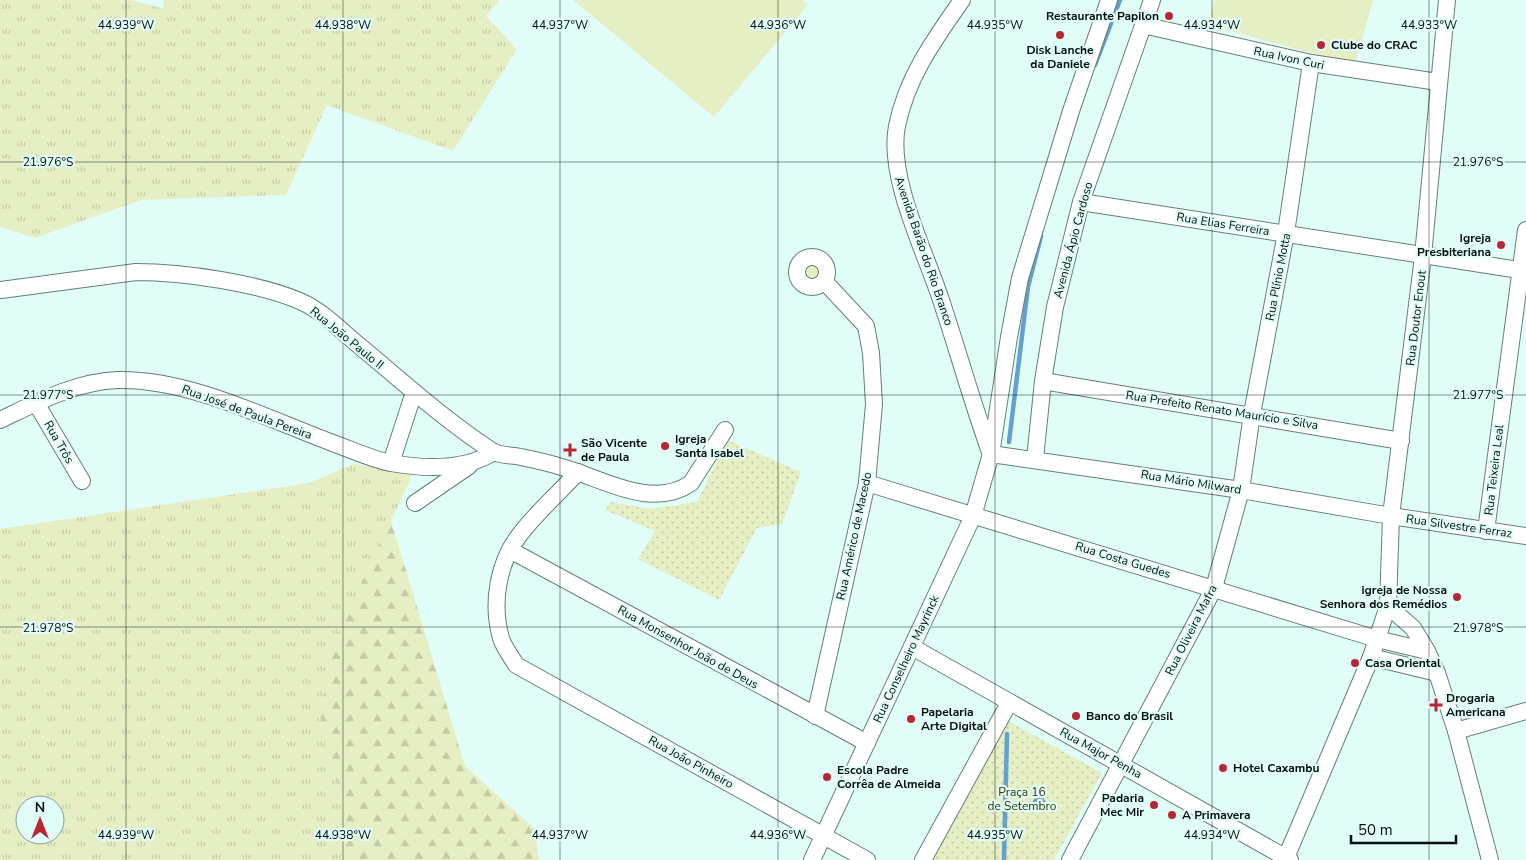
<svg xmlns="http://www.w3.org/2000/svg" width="1526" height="860" font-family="'Nunito Sans',sans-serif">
<defs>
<pattern id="grass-tufts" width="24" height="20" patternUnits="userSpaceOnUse" patternTransform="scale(1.25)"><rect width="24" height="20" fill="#e6eec3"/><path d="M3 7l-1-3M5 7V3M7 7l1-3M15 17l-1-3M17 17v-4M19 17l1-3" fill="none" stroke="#c4cba6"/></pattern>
<pattern id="forest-firs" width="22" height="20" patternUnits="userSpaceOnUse" patternTransform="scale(1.25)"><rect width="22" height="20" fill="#e6eec3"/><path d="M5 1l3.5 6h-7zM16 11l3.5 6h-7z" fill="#c4cba6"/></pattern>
<pattern id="park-dots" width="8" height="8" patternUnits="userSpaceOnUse" patternTransform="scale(1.25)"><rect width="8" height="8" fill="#e6eec3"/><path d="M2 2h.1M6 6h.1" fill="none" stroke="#c4cba6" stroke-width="1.8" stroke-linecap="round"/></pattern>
</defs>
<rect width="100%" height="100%" fill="#e0fef7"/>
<g fill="url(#grass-tufts)" fill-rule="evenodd">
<path d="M0,0H132L164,9L163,0H500L486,16L517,49L453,151L327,105L286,195L141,200L35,238L0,227Z"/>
<circle cx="811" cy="272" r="12"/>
<path d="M354,464L413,474L391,521L321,721L347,815L345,860H0V529L309,483ZM25,805H55V835H25Z"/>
</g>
<path fill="url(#forest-firs)" d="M391,521L465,766L535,829L539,860H343L347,815L321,721L329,652Z"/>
<g fill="url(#park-dots)">
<path d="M727,440L801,472L782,524L757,528L719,600L638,559L655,531L605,510L611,502L649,509L697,502Z"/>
<path d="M1001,717L1102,773L1054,860H922Z"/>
</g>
<g fill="#e6eec3">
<path d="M573,0H802L808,5L714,117Z"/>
<path d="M1215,0H1373L1355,65L1208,25Z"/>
</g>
<circle fill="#63a0ce" cx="1039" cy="804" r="7"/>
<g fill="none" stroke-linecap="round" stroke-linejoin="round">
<g stroke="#63a0ce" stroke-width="4.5">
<path d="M1095,65L1120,0"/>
<path d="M1009,442L1028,287L1041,236"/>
<path d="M1004,860L1007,734"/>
</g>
<defs>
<g id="minor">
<path d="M962,0C934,40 907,77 897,126C887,177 925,251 941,300C958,351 972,402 990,452"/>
<path d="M1143,25L1311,63L1438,82"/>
<path d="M1081,202L1526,271"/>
<circle cx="812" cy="272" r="15"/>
<path d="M1,290L136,272C183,272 259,283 302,302C324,312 343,333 362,348C404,383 446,421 492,451C500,456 512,455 521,457C541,461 561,466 580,473C613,485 657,507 691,483L725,430"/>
<path d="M1043,381L1401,441"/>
<path d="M36,403L82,481"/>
<path d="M0,420C38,402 75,382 117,380C187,378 266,418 330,442C350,449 371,459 391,463C425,469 464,471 494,452"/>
<path d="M991,454L1241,490L1391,516L1526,536"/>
<path d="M1035,459L1043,381L1055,307L1081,202L1152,0"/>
<path d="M391,463L414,392"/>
<path d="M578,472C560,492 538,511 521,533C498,561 491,603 501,638C504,648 511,656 516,665L867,860"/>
<path d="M867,483L1377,639L1427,651"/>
<path d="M415,503L469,466"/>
<path d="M1486,531L1526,230"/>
<path d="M510,550L867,743"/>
<path d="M1388,606L1413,628L1427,651L1437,673L1456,731L1490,860"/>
<path d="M912,647L1290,860"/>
<path d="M1371,657L1437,673"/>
<path d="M815,716L867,483L874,404L871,353L866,326L824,281"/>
<path d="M1456,731L1526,711"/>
<path d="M812,860L973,516L991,454L1009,337L1020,278L1071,111L1109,0"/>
<path d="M923,860L1009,703"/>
<path d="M1070,860L1214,588L1241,490L1252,414L1286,233L1311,63"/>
<path d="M1285,860L1371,657L1388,606L1391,516L1423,256L1447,0"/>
</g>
</defs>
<use href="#minor" stroke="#637f78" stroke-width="18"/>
<use href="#minor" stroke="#fff" stroke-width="16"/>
</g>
<path fill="none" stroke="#060f0d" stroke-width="1" stroke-opacity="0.45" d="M126,0V860M343,0V860M560,0V860M778,0V860M995,0V860M1212,0V860M1429,0V860M0,162H1526M0,395H1526M0,627H1526"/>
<g fill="#b82636" stroke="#e0fef7" stroke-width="2">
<circle cx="1169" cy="16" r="5"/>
<circle cx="1060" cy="35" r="5"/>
<circle cx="1321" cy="45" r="5"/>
<circle cx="1501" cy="245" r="5"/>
<circle cx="665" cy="446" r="5"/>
<path d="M567.5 442.5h5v5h5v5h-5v5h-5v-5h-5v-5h5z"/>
<circle cx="1457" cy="597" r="5"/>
<circle cx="1355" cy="663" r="5"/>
<path d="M1433.5 697.5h5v5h5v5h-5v5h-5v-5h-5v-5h5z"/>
<circle cx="1076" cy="716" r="5"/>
<circle cx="911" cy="719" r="5"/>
<circle cx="1223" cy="768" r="5"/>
<circle cx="827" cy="777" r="5"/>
<circle cx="1154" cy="805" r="5"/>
<circle cx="1172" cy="815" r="5"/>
</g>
<g text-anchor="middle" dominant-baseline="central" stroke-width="4.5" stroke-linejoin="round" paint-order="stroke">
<g font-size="12" font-weight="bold" fill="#060f0d" stroke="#e0fef7" text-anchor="start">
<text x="1159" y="16" text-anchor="end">Restaurante Papilon</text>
<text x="1331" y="45">Clube do CRAC</text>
<text x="1060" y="50" text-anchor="middle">Disk Lanche<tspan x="1060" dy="14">da Daniele</tspan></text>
<text x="1491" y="238" text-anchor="end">Igreja<tspan x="1491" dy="14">Presbiteriana</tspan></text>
<text x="675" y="439">Igreja<tspan x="675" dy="14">Santa Isabel</tspan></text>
<text x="581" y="443">São Vicente<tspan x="581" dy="14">de Paula</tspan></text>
<text x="1447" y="590" text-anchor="end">igreja de Nossa<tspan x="1447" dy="14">Senhora dos Remédios</tspan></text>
<text x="1365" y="663">Casa Oriental</text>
<text x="1446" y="698">Drogaria<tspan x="1446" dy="14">Americana</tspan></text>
<text x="921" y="712">Papelaria<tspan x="921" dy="14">Arte Digital</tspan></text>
<text x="1086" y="716">Banco do Brasil</text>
<text x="1233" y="768">Hotel Caxambu</text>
<text x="837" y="770">Escola Padre<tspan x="837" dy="14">Corrêa de Almeida</tspan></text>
<text x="1144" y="798" text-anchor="end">Padaria<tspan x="1144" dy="14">Mec Mir</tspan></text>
<text x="1182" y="815">A Primavera</text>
</g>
<g font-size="12" fill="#060f0d" stroke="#e0fef7">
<text transform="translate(1289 58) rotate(12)">Rua Ivon Curi</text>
<text transform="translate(1223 224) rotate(9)">Rua Elias Ferreira</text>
<text transform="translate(1073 240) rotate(-75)">Avenida Ápio Cardoso</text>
<text transform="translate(924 251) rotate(71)">Avenida Barão do Rio Branco</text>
<text transform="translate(1278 277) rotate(-79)">Rua Plínio Motta</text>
<text transform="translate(1416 318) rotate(-83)">Rua Doutor Enout</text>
<text transform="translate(347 338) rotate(39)">Rua João Paulo II</text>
<text transform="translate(1222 410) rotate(9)">Rua Prefeito Renato Maurício e Silva</text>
<text transform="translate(247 412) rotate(20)">Rua José de Paula Pereira</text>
<text transform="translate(59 442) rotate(60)">Rua Trôs</text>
<text transform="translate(1494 470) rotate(-83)">Rua Teixeira Leal</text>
<text transform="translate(1191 482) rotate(9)">Rua Mário Milward</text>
<text transform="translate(1459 526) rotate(8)">Rua Silvestre Ferraz</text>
<text transform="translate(854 536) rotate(-78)">Rua Américo de Macedo</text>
<text transform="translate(1123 560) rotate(17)">Rua Costa Guedes</text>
<text transform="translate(1191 630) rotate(-63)">Rua Oliveira Mafra</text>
<text transform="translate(688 647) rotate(29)">Rua Monsenhor João de Deus</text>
<text transform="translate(906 659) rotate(-65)">Rua Conselheiro Mayrinck</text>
<text transform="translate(1101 753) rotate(29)">Rua Major Penha</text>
<text transform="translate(691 762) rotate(29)">Rua João Pinheiro</text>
</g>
<g font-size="12" fill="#313600" stroke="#e0fef7">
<text x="1022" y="792">Praça 16<tspan x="1022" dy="14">de Setembro</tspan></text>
</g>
</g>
<g font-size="12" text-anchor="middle" fill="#060f0d" stroke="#e0fef7" stroke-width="4.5" stroke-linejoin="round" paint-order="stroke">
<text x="126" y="29">44.939°W</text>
<text x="343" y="29">44.938°W</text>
<text x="560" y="29">44.937°W</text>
<text x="778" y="29">44.936°W</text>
<text x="995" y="29">44.935°W</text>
<text x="1212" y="29">44.934°W</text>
<text x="1429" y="29">44.933°W</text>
<text x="48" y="166">21.976°S</text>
<text x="1478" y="166">21.976°S</text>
<text x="48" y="399">21.977°S</text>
<text x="1478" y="399">21.977°S</text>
<text x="48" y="632">21.978°S</text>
<text x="1478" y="632">21.978°S</text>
<text x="126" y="839">44.939°W</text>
<text x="343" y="839">44.938°W</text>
<text x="560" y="839">44.937°W</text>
<text x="778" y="839">44.936°W</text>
<text x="995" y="839">44.935°W</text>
<text x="1212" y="839">44.934°W</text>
</g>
<g transform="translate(40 820)"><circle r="24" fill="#e0fef7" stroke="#899e99"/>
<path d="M0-4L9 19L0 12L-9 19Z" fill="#b82636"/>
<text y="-8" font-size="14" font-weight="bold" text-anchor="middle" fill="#060f0d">N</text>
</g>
<path d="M1351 835v8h105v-8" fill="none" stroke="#060f0d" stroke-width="2.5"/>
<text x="1358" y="835" font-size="15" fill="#060f0d" stroke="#e0fef7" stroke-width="4" paint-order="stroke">50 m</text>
</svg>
